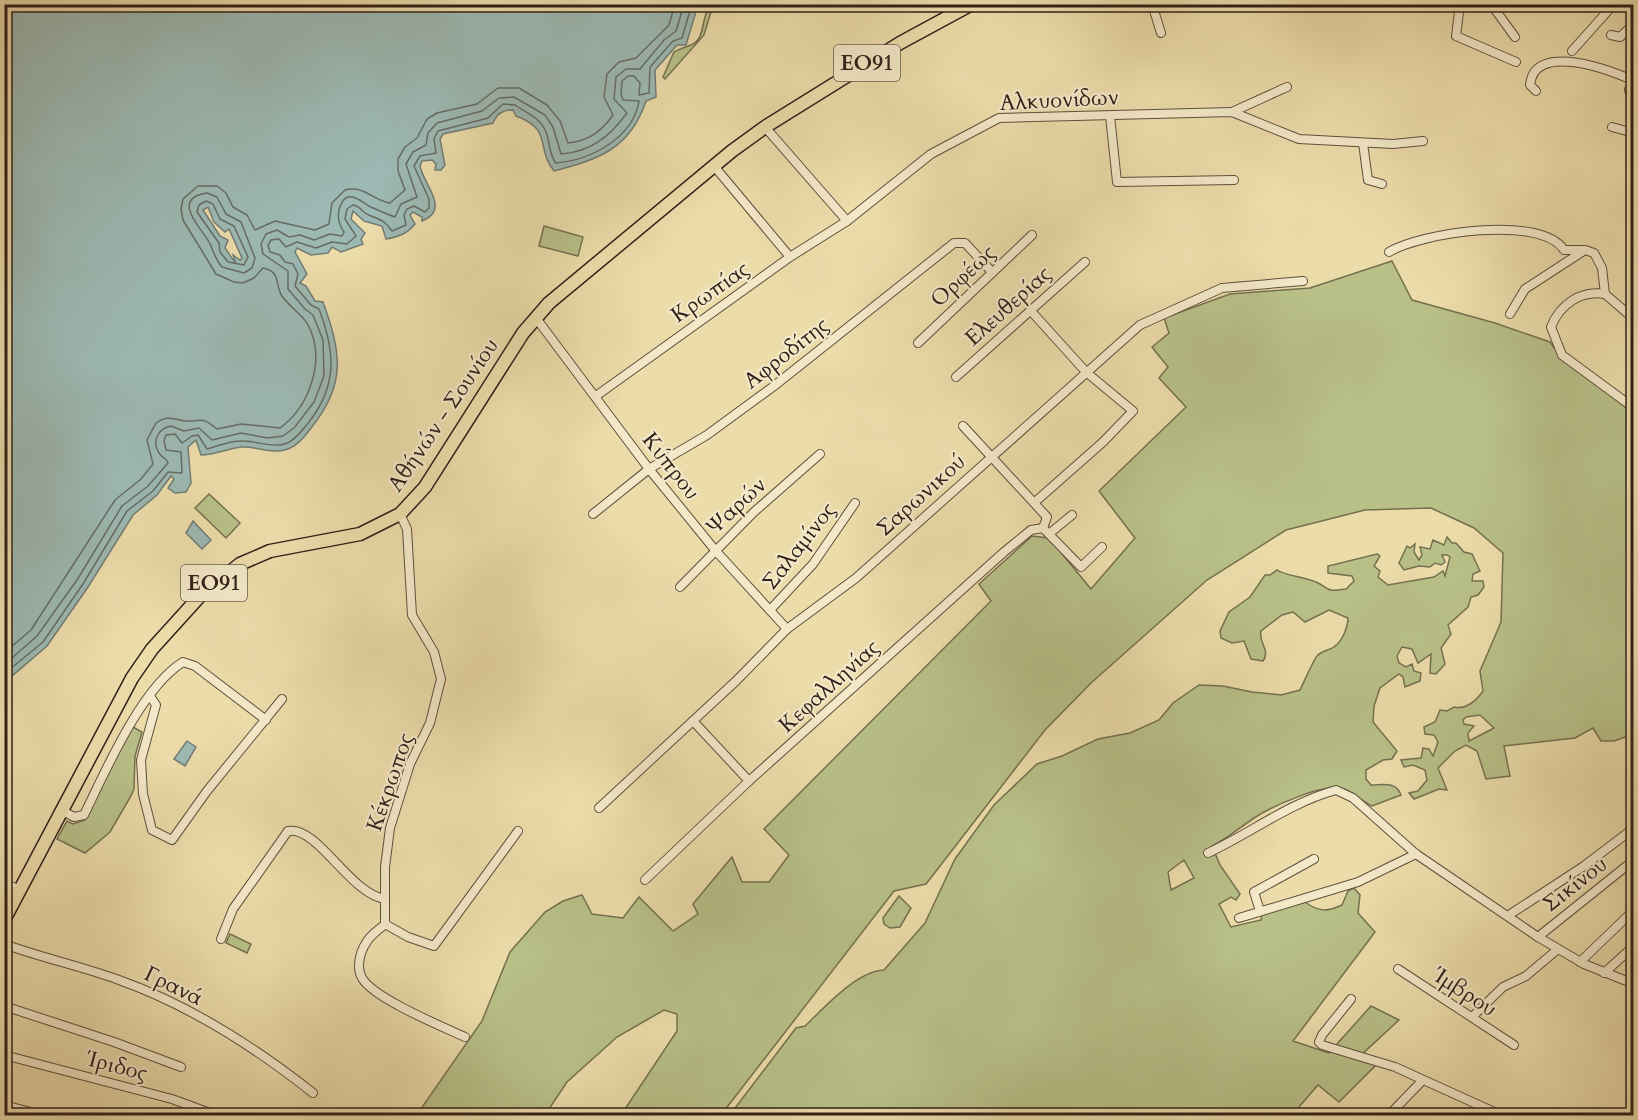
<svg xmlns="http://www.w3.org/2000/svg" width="1638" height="1120" font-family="Cardo,serif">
<rect width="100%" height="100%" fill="#ecdcaa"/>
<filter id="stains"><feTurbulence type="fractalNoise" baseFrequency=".00333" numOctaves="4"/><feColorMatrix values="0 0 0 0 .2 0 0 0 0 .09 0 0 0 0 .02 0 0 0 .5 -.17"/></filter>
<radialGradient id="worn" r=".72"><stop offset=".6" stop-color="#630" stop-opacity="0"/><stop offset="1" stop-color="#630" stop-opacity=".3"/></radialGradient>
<g fill="#b8c088" stroke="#747050" stroke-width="1.5" fill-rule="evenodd">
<path d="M706,5H713L704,35L665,79L663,77L674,52C679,49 686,47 691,45C706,39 701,17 709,8Z"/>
<path d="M544,226L583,237L578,256L539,246Z"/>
<path d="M1392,261L1412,300L1495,323L1550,342L1560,356L1633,413V739L1631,735L1614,741H1601L1593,728L1575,738L1504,746L1510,776L1486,779L1477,751L1466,745L1455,751L1438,768L1447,790L1439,789L1414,799L1409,793L1418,791L1427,780L1425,770L1413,765L1404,767L1401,760L1421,758L1423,748L1429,749L1433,756L1438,742L1434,735L1425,734L1424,727L1435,722L1440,710L1447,711L1454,707C1466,710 1477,700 1483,691L1480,671L1501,622L1503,553L1474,528L1431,508L1365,510L1286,530L1207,580L1091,683L1045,730L926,884L894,891L721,1115H621L677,1031V1014L664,1010L617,1037L567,1082L545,1115L416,1116L482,1021L510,952L545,912L563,901L582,895L592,914L623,918L639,897L673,931L698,914L693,904L732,857L742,882H769L789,855L764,829L991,601L979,584L1032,536L1049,538L1091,589L1135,538L1099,491L1186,407L1159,378L1168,367L1152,347L1169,333L1164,318L1230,294L1310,288ZM1480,715L1494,728L1469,741L1468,733L1474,726L1464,724L1463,720L1466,717Z"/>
<path d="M209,494L240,523L226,538L195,508Z"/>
<path d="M1447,537L1452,543H1456L1464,552L1472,554L1480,571L1473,574L1472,581H1483L1484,587L1478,595L1471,597L1468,607L1448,625L1451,634L1441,648L1445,664L1436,674L1430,673L1431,654L1418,663L1412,649L1402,647L1397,656L1399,663L1406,667L1412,664L1414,671L1421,673L1420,681L1405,687L1403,677L1399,674L1380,688L1374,706L1373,722L1397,751L1392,759L1383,760L1366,770V779L1371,785C1382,785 1396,781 1401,795L1372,806C1361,801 1353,791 1341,788C1321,784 1271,807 1254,818C1239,828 1228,838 1212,846L1220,865L1240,894L1236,900L1231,897L1219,904L1231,927L1261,920L1262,914L1305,902C1319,912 1327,912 1342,905L1348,891L1354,888L1360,895L1358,913L1375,932L1293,1041L1329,1053L1371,1006L1399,1020L1359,1057L1378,1063L1339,1102L1318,1085L1292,1115L729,1116L796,1028L805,1026C825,1007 857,971 884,970L925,923L955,859L994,805L1037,764L1062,756L1098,739L1130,733L1159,720L1173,703L1199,685L1223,686L1252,692L1281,695L1300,690C1303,684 1314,659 1317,656C1322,650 1328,651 1334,647C1342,642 1348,627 1348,618L1329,610L1305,622L1293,612L1282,615L1261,631C1258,643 1271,650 1263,661L1251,659L1244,641L1232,643L1221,638L1220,631L1229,612L1250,597L1265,575H1270L1277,570C1283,575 1309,578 1318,583C1323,585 1326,589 1331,590C1336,591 1341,589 1346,589L1354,581L1352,576L1328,573V566L1377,554L1380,556L1374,566L1380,571L1378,577L1388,585L1434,577L1443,571L1445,576L1450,557L1447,555H1442L1445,562L1441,565L1435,563L1430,567L1419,566L1404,570L1399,563L1407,546L1410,548L1415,544L1414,552L1419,560L1422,555L1420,547L1430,549L1433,540L1444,545ZM1184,860L1194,878L1171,890L1168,872Z"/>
<path d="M133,727L142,732L135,756L134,789L131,796L110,832L85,853L57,839L67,821L73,824L85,820L98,790Z"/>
<path d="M899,896L911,908L900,927L890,928L884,924L883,918Z"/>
<path d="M230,934L251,944L247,953L226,943Z"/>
</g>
<g fill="#9cb9b3" stroke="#717c75" stroke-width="1.5" fill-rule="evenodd">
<path d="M5,4H698V5L686,45H677L655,70L656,97L646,101C630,149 599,159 554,171C535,148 554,130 516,116L513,110C503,110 497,113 493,123L443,134L440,139L445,165L441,170H435L436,164L432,160L422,161L420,166C424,186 451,209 422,221V217L413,212L410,215L415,224C407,234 398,237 386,239L382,226L364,221L353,211L351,219L365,233L361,239L363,244L341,252L332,247L328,253L311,255L297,248L295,252L307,274L300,283L306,286L315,301L323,302C341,352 347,384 311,428C306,435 297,446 288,449C272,455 257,446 242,447C228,448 215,455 201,455L196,440L188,447L191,483L186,492L175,493L168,488L174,479L171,476L157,495L133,515L88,587L47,646L5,682ZM208,207L214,222L225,232L229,229L242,258L240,260L233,255L236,264L225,248L228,240L220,236L203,210Z"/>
<path d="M193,521L211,540L202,549L186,533Z"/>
<path d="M187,741L196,747L185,766L174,759Z"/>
</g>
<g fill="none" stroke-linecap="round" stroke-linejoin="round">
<g stroke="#666c66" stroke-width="1.5">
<path d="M207,193L217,197L226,214L241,222L255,258L252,268L244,273L222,267C216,260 214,254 211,246C206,232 167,199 207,193Z"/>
<path d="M206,201L213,204L220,219L234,226L248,257L244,265L228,262L220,252L219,243L197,212L199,205Z"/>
<path d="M4,653L31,630L115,500L141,479L153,464L147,440L156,423C167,415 172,419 185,421C203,422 200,415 217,429L241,424L280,428C310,406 327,358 307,323C301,314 289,306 282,296C274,284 282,272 263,268L254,278L243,283L234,282L216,274L183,220L181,209L183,199L198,186H217L226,193L233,207L247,215L255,230L275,221L315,230L329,224L332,203L345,190C365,185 373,201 390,203L405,190L398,171V159L405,147L417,138L427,119L437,113L477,104L498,88H519L547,105L560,121L568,143C588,141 601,132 613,115L604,97L607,74L619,62L636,58L669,25L675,4"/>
<path d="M4,665L37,636L77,580L122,506L148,486L168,463C166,457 163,459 159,453C151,441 159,428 171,426L184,431L199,428L212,440L241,433L268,438L283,436L294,428L314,402L324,376L323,340L313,315L305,309L288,289V271L263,254L261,244L266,234L277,230L289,237L300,235L314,240L330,234L342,236L344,232C339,225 337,219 339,210C346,183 364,205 373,208C380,211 389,215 395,217L401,204L417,197L406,164L413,152L426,145L428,133L437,123L482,111L499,98L514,97L545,115L553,127L561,154C591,152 610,136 627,113L614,99L616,77L626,69H640L664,40L676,31L684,4"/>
<path d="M4,674L43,642L83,584L127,511L153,491L168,472L182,473L181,452L166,450L164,441L166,435L175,434L182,443L192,436L198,435L207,449C218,446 232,440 243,441C257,441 271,448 285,444C295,441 303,429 309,422C338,385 335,351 319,309L311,305L295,286L298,274L293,264L285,262L280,255L270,252L268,245L271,240L279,239L286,247L297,242L316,248L332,242L347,244L356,236L345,219L347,209L353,205C361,206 362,213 369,215C380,220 385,220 392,231L406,225L404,215L407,209L414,206L425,212L429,208V199L414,166L420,156L436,153L434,139L438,131L488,118L503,104L515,105C526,113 540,117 546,132C550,141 549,156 556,163C591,160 633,138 639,101L623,100L621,94L622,81L628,76H634L640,83L639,95L649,93L650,67L673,41L682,38L692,4"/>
</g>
<defs>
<g id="minor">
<path d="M1152,4L1161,33"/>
<path d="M1460,4L1456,36L1516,62"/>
<path d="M1491,4L1515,37"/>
<path d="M1611,35L1620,37L1634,24"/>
<path d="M1572,51L1614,4"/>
<path d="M1634,87L1629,90L1634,102"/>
<path d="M1536,91L1530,85C1534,41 1611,70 1634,81"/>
<path d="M1232,112L1287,87"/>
<path d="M1110,116L1117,182L1234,180"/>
<path d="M765,127L847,221"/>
<path d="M1612,127L1634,133"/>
<path d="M1363,143L1368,180L1382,184"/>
<path d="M714,166L790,257"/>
<path d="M1389,252C1420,233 1541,214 1564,250H1585L1594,253L1602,268L1605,294L1634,319"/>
<path d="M1605,294C1581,290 1560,304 1551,327L1562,355L1634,408"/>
<path d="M1031,311L1086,372L1133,411L1103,442L1035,502"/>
<path d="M1510,314L1525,289L1585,250"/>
<path d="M536,318L649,469L715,550L787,629"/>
<path d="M918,343L1032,235"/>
<path d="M956,377L1085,262"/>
<path d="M596,396L790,257L847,221L931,154L999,118L1232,112L1299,139L1393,144L1423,141"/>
<path d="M963,426L1047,517L1043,528"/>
<path d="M400,514L407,529L412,615L434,652L441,679L430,723L410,764L390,828L385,867V924C378,931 371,934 366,943C360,952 356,968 362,978C373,998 443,1027 465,1037"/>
<path d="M593,514L649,469L707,435L774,386L954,243H965L992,272"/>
<path d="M1043,528L1081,567L1102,547"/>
<path d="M1050,533L1072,515"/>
<path d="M680,587L754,512L820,454"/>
<path d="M770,610L813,564L855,503"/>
<path d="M150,696L156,705L141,760L143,794L152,830L172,840L207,791L282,699"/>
<path d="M693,721L749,781"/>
<path d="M599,808L736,681L787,629L856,578L1140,325L1222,288L1303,281"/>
<path d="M61,810L74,817L84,815C105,772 141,688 183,662L195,666L266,720"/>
<path d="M1208,853C1251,833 1289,803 1336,790L1353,798L1416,854L1538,937L1584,964L1634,984"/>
<path d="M645,880L749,781L1004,552L1031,530L1043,528"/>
<path d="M4,883L20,890"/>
<path d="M1260,911L1254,892L1314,859"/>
<path d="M1509,915L1584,866L1634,828"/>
<path d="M1239,918L1358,882L1416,854"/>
<path d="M385,924L408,937L434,946L518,831"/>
<path d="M1538,937L1634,860"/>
<path d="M221,939L233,909L288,831C317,825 350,894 385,899"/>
<path d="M4,944C42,958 81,966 119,980C189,1005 255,1047 313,1093"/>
<path d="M1580,962L1634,910"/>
<path d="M1398,969L1514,1045"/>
<path d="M1604,973L1634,946"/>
<path d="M1351,999L1322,1035L1319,1042L1322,1045L1395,1067L1503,1116"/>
<path d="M4,1006L114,1042L181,1067"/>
<path d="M1472,1017L1503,987L1526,976L1558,949"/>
<path d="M4,1055L172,1099L218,1116"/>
<path d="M4,1105L46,1116"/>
<path d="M1388,1116L1422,1081"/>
</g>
<path id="primary" d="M4,920L132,678L152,649L200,596L240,564L270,551L360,534L400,514L425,487L523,333L549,303L732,151L765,127L900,43L972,4"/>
</defs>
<use href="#minor" stroke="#5f4f3d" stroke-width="10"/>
<use href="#primary" stroke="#302019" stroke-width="15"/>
<use href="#minor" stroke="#f3e8c8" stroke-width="8"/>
<use href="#primary" stroke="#ecdcaa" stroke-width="12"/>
</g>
<g text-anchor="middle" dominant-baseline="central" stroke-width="4.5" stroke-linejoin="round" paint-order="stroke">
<g fill="#f3e8c8" stroke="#6a5c4e" stroke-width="1.5">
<rect x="834" y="45" width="66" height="36" rx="4.5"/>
<rect x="181" y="565" width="66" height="36" rx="4.5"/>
</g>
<g font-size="21" font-weight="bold" fill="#302019">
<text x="867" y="63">ΕΟ91</text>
<text x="214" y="583">ΕΟ91</text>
</g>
<g font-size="22" fill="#302019" stroke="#f3e8c8">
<text transform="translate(1059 100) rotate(-3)">Αλκυονίδων</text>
<text transform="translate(963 276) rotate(-43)">Ορφέως</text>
<text transform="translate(710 292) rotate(-35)">Κρωπίας</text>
<text transform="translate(1008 306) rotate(-42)">Ελευθερίας</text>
<text transform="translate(786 353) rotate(-38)">Αφροδίτης</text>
<text transform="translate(443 415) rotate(-56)">Αθήνών - Σουνίου</text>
<text transform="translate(671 466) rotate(52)">Κύπρου</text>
<text transform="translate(921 495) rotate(-42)">Σαρωνικού</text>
<text transform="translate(736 506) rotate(-43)">Ψαρών</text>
<text transform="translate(799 546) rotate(-52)">Σαλαμίνος</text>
<text transform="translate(829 686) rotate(-42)">Κεφαλληνίας</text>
<text transform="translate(390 782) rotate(-71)">Κέκρωπος</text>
<text transform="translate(1575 884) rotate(-38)">Σικίνου</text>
<text transform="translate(174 986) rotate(26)">Γρανά</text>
<text transform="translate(1465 992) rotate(33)">Ίμβρου</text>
<text transform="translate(117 1066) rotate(15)">Ίριδος</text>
</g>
</g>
<rect width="1638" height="1120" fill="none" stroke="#ecdcaa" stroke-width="24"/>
<rect x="6" y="6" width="1626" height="1108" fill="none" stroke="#302019" stroke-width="3"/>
<rect x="12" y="12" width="1614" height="1096" fill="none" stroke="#302019" stroke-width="1.5"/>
<rect width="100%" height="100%" filter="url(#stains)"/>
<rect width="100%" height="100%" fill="url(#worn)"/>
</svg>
